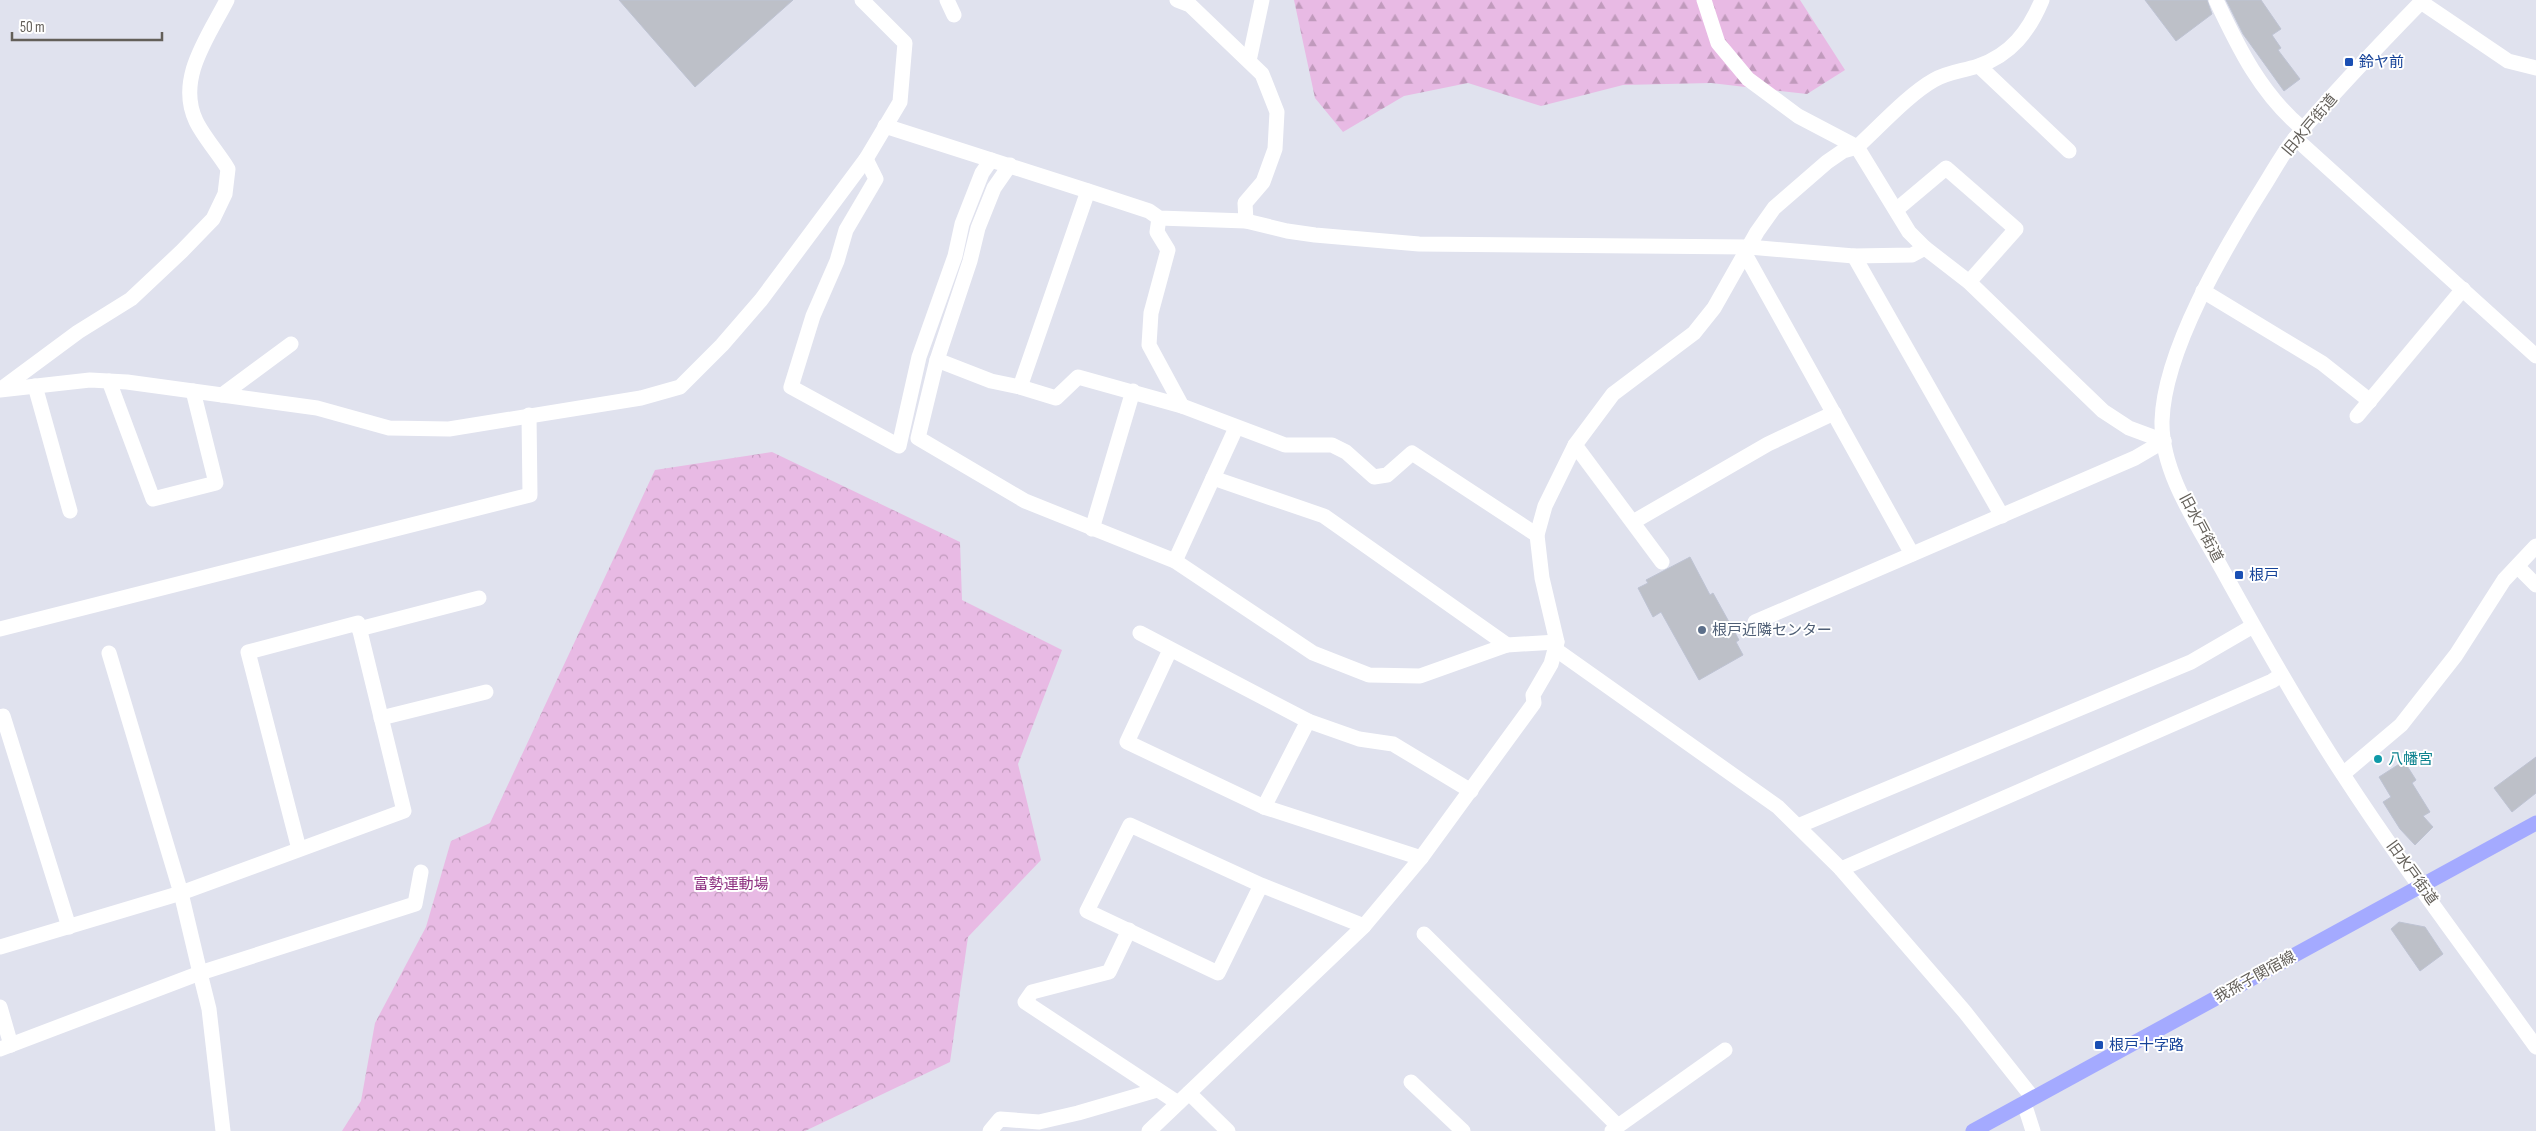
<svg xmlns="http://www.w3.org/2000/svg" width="2536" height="1131" font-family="'Sofia Sans Condensed','Noto Sans JP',sans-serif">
<defs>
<pattern id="forest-firs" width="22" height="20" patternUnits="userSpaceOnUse" patternTransform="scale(1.25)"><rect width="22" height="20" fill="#e8bae4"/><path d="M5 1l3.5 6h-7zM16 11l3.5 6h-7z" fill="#c09abc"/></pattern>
<pattern id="park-crowns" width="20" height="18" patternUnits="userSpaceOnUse" patternTransform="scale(1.25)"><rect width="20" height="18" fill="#e8bae4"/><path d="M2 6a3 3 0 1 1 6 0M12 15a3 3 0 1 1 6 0" fill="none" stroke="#c09abc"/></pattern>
</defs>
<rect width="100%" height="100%" fill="#e0e2ee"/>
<path fill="url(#forest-firs)" d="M1294,0H1800L1845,70L1807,94L1711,83L1623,85L1541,106L1468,83L1404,96L1343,132L1315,98Z"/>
<path fill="url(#park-crowns)" d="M772,452L960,542L962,600L1062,650L1018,764L1041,860L968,937L950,1062L805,1131H342L361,1101L375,1023L426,927L451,841L490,823L655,470Z"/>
<g fill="#bdc0c8" stroke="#bec3d3">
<path d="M619,0H793L695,87Z"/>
<path d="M2145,0H2207L2212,14L2176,41Z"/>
<path d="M2226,0H2261L2281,29L2272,35L2281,48L2278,50L2300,79L2284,91L2243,34Z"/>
<path d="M1690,557L1710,595L1713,593L1739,640L1736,642L1743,655L1699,680L1661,612L1653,617L1638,588L1648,583L1646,580Z"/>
<path d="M2536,757V793L2512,812L2494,788Z"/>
<path d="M2404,761L2416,780L2412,783L2430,812L2423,816L2433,827L2415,845L2400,829L2383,802L2391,797L2379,777Z"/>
<path d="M2399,922L2425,927L2443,954L2420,971L2391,929Z"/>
</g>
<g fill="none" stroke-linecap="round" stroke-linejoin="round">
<g stroke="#fff" stroke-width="15">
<path d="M947,0L954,15"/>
<path d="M1177,0L1190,5L1262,74L1277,112L1275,149L1263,182L1245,203L1246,221"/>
<path d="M1704,0L1718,43L1748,79L1798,116L1857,147L1909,232L1925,248L1969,282L2103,411L2129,428L2164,441"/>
<path d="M2216,0C2239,49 2261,94 2303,129"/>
<path d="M2423,0C2381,43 2335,91 2296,137C2283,152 2273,172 2262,189C2225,248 2164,350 2162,421C2161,473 2198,525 2222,569C2260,638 2299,707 2342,773C2403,867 2471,956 2536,1047"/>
<path d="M2421,2L2508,61L2536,68"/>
<path d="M1249,61L1262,0"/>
<path d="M1979,66L2069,151"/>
<path d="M885,126L1088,191L1149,211L1159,218L1246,221L1287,231L1315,235L1419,244L1749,247L1854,256L1912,255L1925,248"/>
<path d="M2295,138L2536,356"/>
<path d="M866,159L876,179L846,230L837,261L813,316L791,387L899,446L919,357L955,256L962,224L982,173L991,160"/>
<path d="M1010,165L994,188L978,228L970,261L937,360L918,438L1025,501L1175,561L1313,653L1369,675L1420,676L1507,645L1557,642"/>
<path d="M1896,210L1946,168L2016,229L1969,282"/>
<path d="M1159,218L1157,232L1168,250L1151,313L1149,345L1182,406"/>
<path d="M1745,254L1912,554"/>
<path d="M1854,256L2002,516"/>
<path d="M2203,291L2322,363L2370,401"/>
<path d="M937,360L991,381L1020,387L1056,398L1078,377L1182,406L1285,445H1332L1346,452L1374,477L1387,475L1412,453L1537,535"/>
<path d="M109,381L153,499L216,483L193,391"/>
<path d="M35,386L70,511"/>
<path d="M1020,387L1088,191"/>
<path d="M1,389L78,332L131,299L182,251L213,219L225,194L228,169C219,154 203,136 196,121C176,79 208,37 227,0"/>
<path d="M0,390L90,380L127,382L317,408L389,428L449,429L641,398L680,387L722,345L761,300L866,159L900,102L905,43L862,0"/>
<path d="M222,395L291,344"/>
<path d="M2357,416L2463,289"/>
<path d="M1575,445L1662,562"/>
<path d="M1213,478L1324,516L1507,645"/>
<path d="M1633,522L1768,444L1834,413"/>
<path d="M1092,529L1133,391"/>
<path d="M1175,561L1236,428"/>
<path d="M2518,567L2536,585"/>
<path d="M1755,622L2135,458L2164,441"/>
<path d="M0,629L530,495L529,415"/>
<path d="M359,629L479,598"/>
<path d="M1140,633L1308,721L1359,739L1393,744L1471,791"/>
<path d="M1555,649L1778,807L1841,869L1964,1011L2033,1098"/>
<path d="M1170,650L1127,742L1264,807L1421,858"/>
<path d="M109,653L181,893L200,973L209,1009L223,1131"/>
<path d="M0,717L3,716L69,927"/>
<path d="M381,718L486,692"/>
<path d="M2343,774L2401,725L2456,655L2504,580L2536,546"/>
<path d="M1264,807L1308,721"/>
<path d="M1798,826L2191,662L2253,626"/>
<path d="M1841,869L2272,681L2281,675"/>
<path d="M1261,885L1218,973L1087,911L1130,825L1261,885L1364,926"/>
<path d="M1129,930L1109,972L1032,992L1025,1002L1178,1103"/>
<path d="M1424,934L1618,1126L1612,1131"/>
<path d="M0,947L181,893L404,811L358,623L248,652L299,849"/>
<path d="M0,1007L11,1045"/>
<path d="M0,1049L200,973L415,904L421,872"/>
<path d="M1411,1082L1463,1131"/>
<path d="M1189,1093L1228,1131"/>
<path d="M2024,1103L2033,1131"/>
<path d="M1618,1126L1725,1050"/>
<path d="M990,1131L1000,1119L1039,1122L1078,1113L1157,1090"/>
<path d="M1149,1131L1364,926L1421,858L1534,703L1533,695L1551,664L1557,642L1542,578L1537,535L1545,506L1575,445L1613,394L1694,333L1714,308L1757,232L1774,208L1827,162L1843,151L1857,147C1879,127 1909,94 1934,80C1948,72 1963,71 1978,66C2011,55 2029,31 2042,0"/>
</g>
<path stroke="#a4aaff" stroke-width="15" d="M1973,1131L2536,823"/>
</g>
<g fill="#1a4fb4" stroke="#fff" stroke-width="2">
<rect x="2344" y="57" width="10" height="10" rx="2.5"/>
<rect x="2234" y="570" width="10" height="10" rx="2.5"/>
<rect x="2094" y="1040" width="10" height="10" rx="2.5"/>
</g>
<circle fill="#5c6f8a" stroke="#fff" stroke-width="2" cx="1702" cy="630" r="5"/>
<circle fill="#0f9aa8" stroke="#fff" stroke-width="2" cx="2378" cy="759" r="5"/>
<g text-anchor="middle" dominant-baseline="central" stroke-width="4" stroke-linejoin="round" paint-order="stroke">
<g font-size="15" fill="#164399" stroke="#fff" text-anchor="start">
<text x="2359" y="62">鈴ヤ前</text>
<text x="2249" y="575">根戸</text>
<text x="2109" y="1045">根戸十字路</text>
</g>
<g font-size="15" fill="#635f59" stroke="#fff">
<text transform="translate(2310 125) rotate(-50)">旧水戸街道</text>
<text transform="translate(2201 528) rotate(62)">旧水戸街道</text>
<text transform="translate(2412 873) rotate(54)">旧水戸街道</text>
<text transform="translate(2255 977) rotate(-29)">我孫子関宿線</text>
</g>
<g font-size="15" fill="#4e5e75" stroke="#fff" text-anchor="start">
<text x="1712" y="630">根戸近隣センター</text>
</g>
<g font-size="15" fill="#0d838f" stroke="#fff" text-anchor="start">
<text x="2388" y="759">八幡宮</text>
</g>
<g font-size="15" fill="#8d2f80" stroke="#fff">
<text x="731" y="884">富勢運動場</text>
</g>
</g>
<path d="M12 32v8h150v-8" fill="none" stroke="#635f59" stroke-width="2.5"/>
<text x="20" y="32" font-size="15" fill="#635f59" stroke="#ffffff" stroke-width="4" paint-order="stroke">50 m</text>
</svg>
